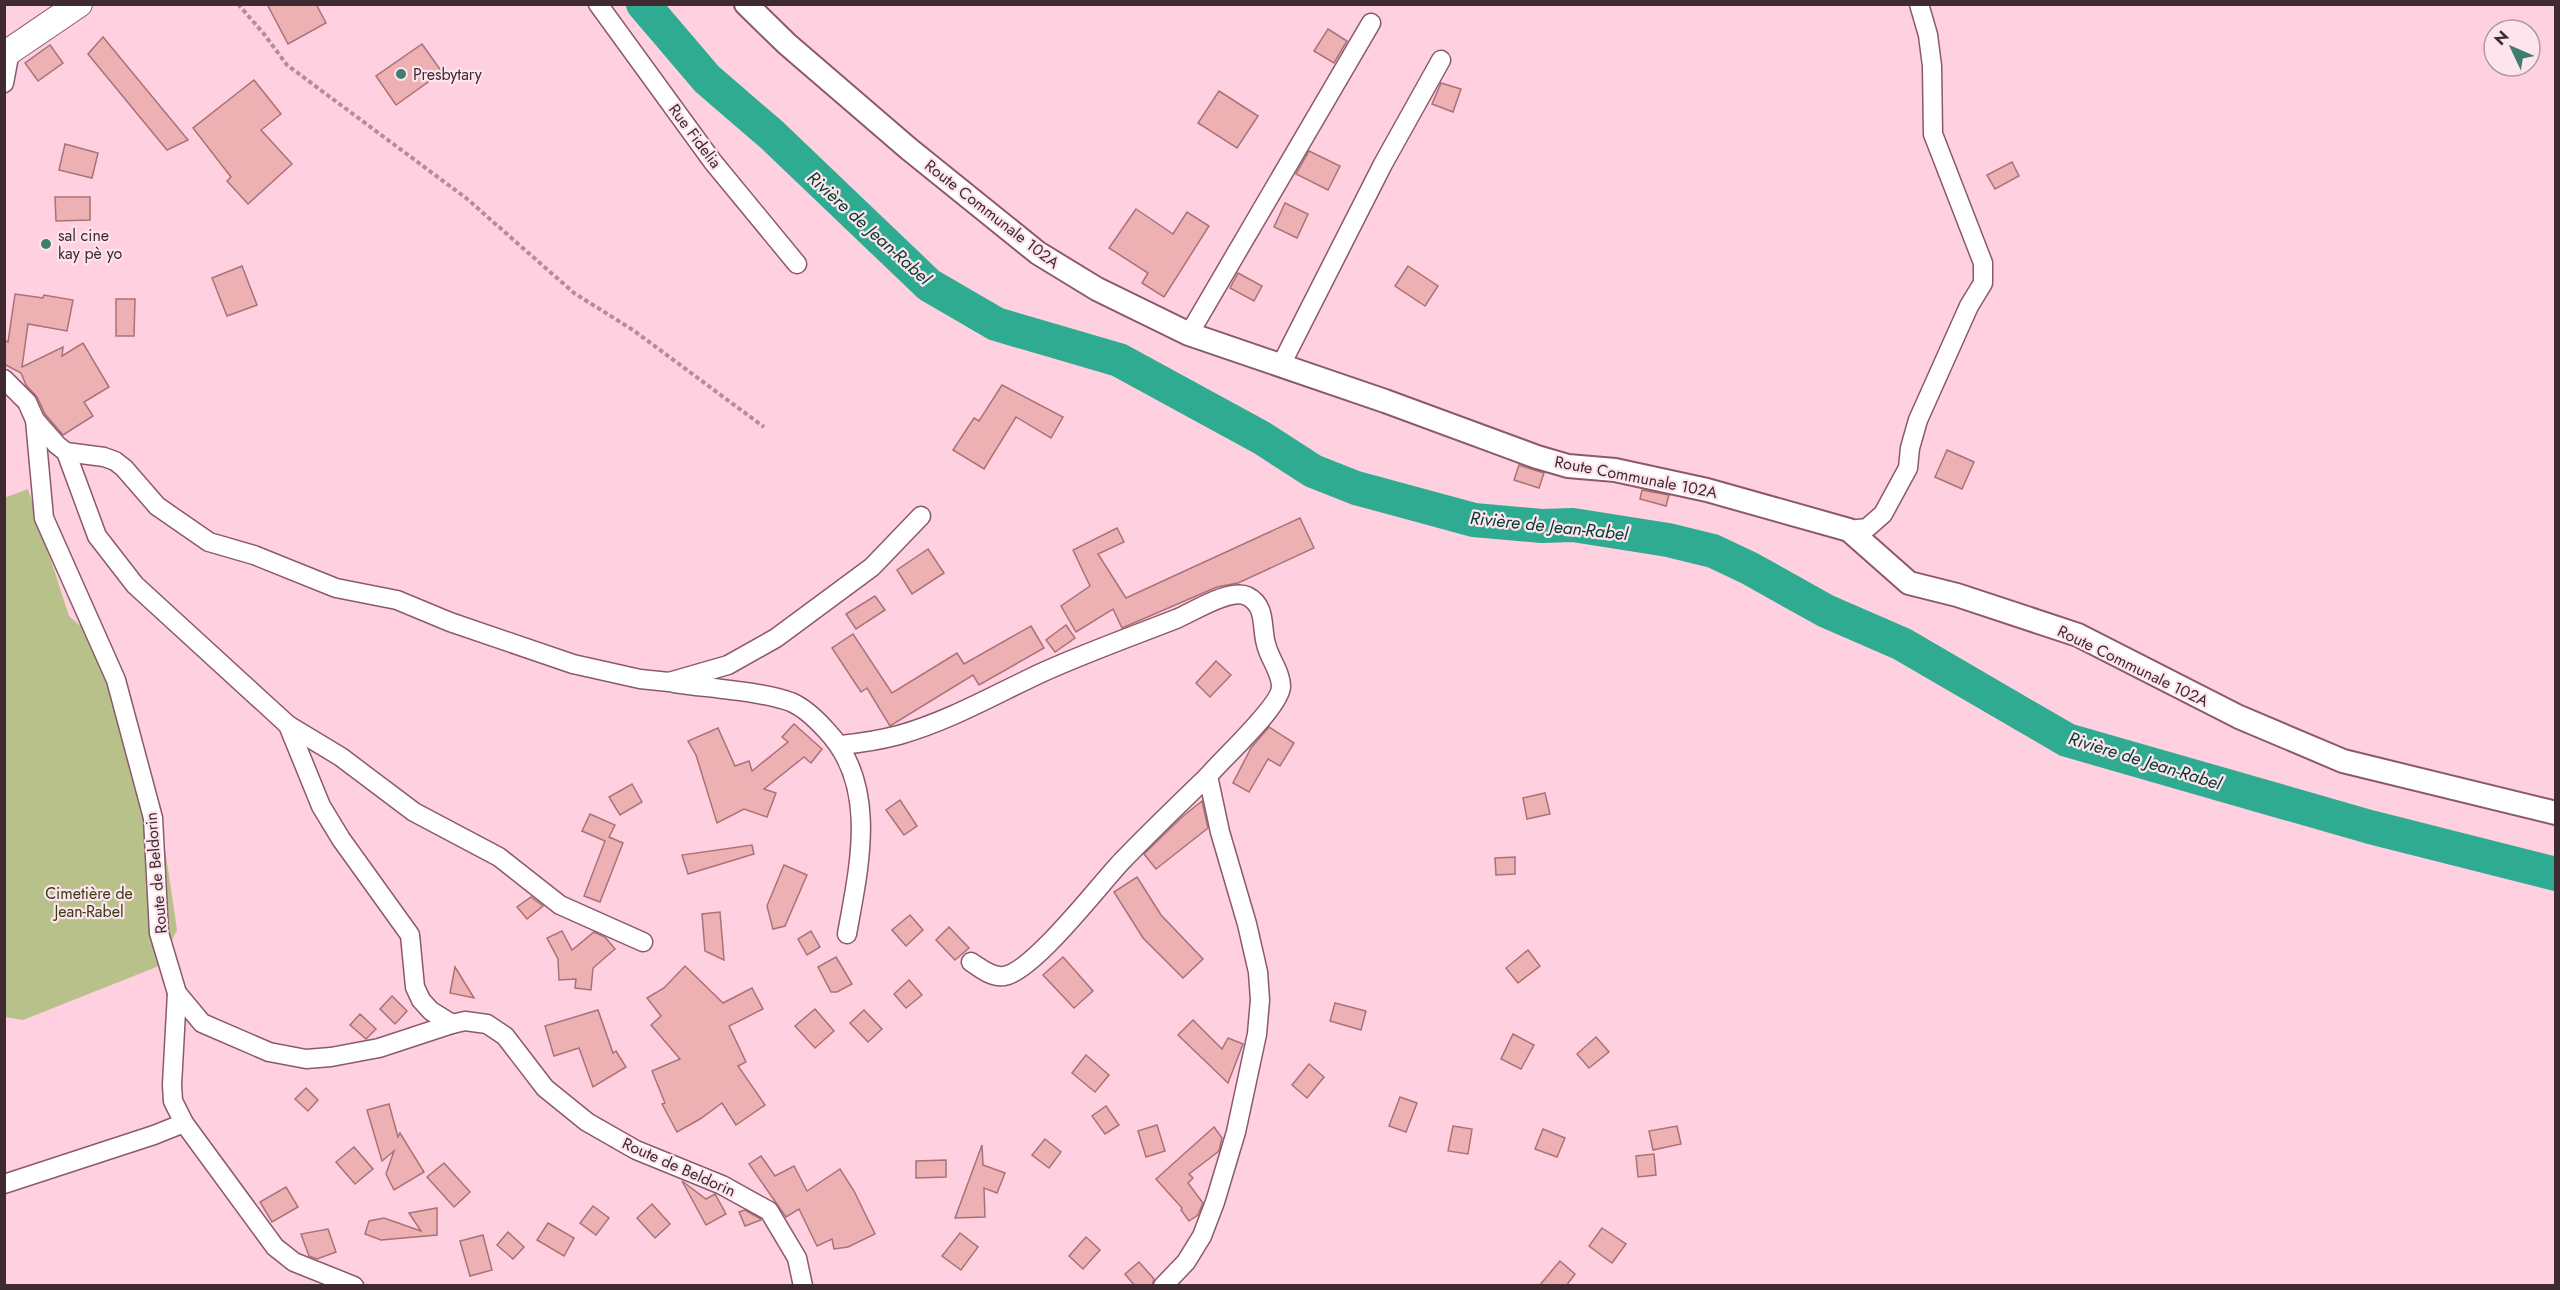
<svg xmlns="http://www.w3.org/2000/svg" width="2560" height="1290" font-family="Jost,sans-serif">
<rect width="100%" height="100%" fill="#ffd0e0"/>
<path fill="#b9c18a" d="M28,489L69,616L99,642L129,695L140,735L162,828L177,930L159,966L23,1020L5,1017L4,498Z"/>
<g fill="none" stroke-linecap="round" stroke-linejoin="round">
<path stroke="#2eab91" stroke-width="34" d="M643,4L707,79L772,135L929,285L996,324L1119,360L1262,438L1313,471L1356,488L1474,520L1542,526L1573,525L1668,540L1713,551L1749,568L1826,611L1902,644L2067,740L2370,827L2556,874"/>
</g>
<g fill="#edb0b3" stroke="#aa7276" stroke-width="1.5">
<path d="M267,4H316L326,23L288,44Z"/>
<path d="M1328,29L1347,41L1334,63L1314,51Z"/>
<path d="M103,37L188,140L167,150L88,54Z"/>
<path d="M422,44L442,72L396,105L376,76Z"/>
<path d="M50,45L63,63L38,81L25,63Z"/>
<path d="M254,80L281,114L261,130L292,164L248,204L227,181L231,177L193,128Z"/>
<path d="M1441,83L1461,89L1453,112L1432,104Z"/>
<path d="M1219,91L1258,116L1237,148L1198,123Z"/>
<path d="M65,144L98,153L92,178L59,170Z"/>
<path d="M1309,151L1340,166L1328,190L1296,174Z"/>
<path d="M2012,162L2019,176L1995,189L1987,175Z"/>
<path d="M55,197H90V220L56,221Z"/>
<path d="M1285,203L1308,214L1297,238L1274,227Z"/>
<path d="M1136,209L1173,234L1187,212L1209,226L1164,297L1142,283L1148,273L1109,248Z"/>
<path d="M242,266L257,305L227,316L212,278Z"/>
<path d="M1408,266L1438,286L1425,306L1395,286Z"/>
<path d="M1238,273L1262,286L1254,301L1230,288Z"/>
<path d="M15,294L43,298L44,295L73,300L67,331L28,324L22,367L63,347L62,356L83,343L109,387L84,402L93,416L63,435L45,414L37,397L26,385L21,373L4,364V340L8,342Z"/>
<path d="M116,299H135L134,336H116Z"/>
<path d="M1002,385L1063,417L1051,438L1016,417L984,469L953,450L974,418L979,421Z"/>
<path d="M1947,450L1974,462L1962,489L1935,477Z"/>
<path d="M1519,465L1544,473L1539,488L1514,480Z"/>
<path d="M1642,490L1669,495L1666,506L1640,499Z"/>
<path d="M1300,518L1314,548L1238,583L1217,587L1122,628L1113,609L1076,632L1061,606L1090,586L1073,550L1117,528L1124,542L1098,554L1126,598Z"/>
<path d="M928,549L944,573L912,594L897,570Z"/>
<path d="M875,596L885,610L856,629L846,614Z"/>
<path d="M1066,625L1075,638L1055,652L1046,640Z"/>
<path d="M1031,626L1044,648L979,685L973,675L890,726L867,688L861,692L832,648L853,634L892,693L957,653L964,664Z"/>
<path d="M1216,661L1231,675L1210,697L1196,683Z"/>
<path d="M794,724L822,749L811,763L804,757L764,789L776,793L767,817L744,809L717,823L696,755L688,741L718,728L735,766L749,761L752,771L788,742L782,737Z"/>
<path d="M1269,727L1294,743L1280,766L1268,759L1249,792L1233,783L1251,748Z"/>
<path d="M632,784L642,802L620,815L609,797Z"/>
<path d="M1545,793L1550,814L1527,819L1523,798Z"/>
<path d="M900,800L917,826L904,835L886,810Z"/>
<path d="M1202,801L1208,828L1156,869L1144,854L1182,817Z"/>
<path d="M590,814L615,825L609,837L623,843L600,902L584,896L605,841L582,831Z"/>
<path d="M752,845L754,854L688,874L682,855Z"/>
<path d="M1515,857V874L1496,875L1495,858Z"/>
<path d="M784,865L807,875L785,926L773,929L767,906Z"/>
<path d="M1137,877L1161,915L1203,959L1183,978L1143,938L1114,892Z"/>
<path d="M531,897L543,906L527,919L517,907Z"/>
<path d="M720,912L724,960L705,951L702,914Z"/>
<path d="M910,915L923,930L906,946L892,930Z"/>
<path d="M949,927L969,948L955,960L936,940Z"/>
<path d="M562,931L572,950L594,932L605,937L615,949L593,968L591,990L575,988L576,979L559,980L558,959L547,938Z"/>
<path d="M811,931L820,947L807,955L798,939Z"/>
<path d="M1528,950L1540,966L1518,983L1506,968Z"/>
<path d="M836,957L852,984L837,992H831L818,967Z"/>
<path d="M1063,957L1093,991L1074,1008L1043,975Z"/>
<path d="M685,966L723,1003L752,988L763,1009L729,1026L746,1062L738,1066L765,1105L736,1125L722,1103L700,1119L677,1132L662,1104L665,1103L652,1071L680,1059L651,1025L661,1016L647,998L664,988Z"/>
<path d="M455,967L474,998L450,993Z"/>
<path d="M909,980L922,995L906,1008L894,994Z"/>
<path d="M392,996L407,1011L395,1024L380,1009Z"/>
<path d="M1335,1003L1366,1011L1361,1030L1330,1021Z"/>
<path d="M815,1009L834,1031L815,1048L795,1026Z"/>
<path d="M598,1010L613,1053L616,1051L626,1067L593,1087L579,1048L554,1056L545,1026Z"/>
<path d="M864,1010L882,1029L868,1042L850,1023Z"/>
<path d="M360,1014L376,1029L366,1039L350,1025Z"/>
<path d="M1193,1020L1222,1049L1228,1038L1243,1044L1228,1083L1178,1035Z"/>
<path d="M1513,1034L1534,1045L1521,1069L1501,1059Z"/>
<path d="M1596,1037L1609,1052L1589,1068L1577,1054Z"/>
<path d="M1086,1055L1109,1075L1095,1092L1072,1073Z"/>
<path d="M1309,1064L1324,1077L1307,1098L1292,1085Z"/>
<path d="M306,1088L318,1100L308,1111L295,1099Z"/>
<path d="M1400,1097L1417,1103L1406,1132L1389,1126Z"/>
<path d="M389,1104L398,1137L400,1133L424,1172L394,1190L386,1174L394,1151L382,1161L367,1110Z"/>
<path d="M1106,1106L1119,1125L1105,1134L1092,1116Z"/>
<path d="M1157,1125L1165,1151L1146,1157L1138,1131Z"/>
<path d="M1453,1126L1472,1129L1468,1154L1448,1151Z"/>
<path d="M1677,1126L1681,1144L1653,1150L1649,1131Z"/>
<path d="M1214,1127L1222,1138L1219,1151L1189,1174L1193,1178L1188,1183L1203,1203L1198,1215L1189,1221L1181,1210L1182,1208L1156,1179Z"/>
<path d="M1543,1129L1565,1138L1557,1157L1535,1149Z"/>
<path d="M1045,1139L1061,1152L1049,1168L1032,1155Z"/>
<path d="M982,1145L983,1165L1005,1173L997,1193L984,1188L985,1217L955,1218Z"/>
<path d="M354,1147L373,1169L355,1184L336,1162Z"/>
<path d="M1654,1154L1656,1175L1638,1177L1636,1156Z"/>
<path d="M761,1156L775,1176L794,1166L807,1191L840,1169L854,1191L875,1234L848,1247L834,1249L832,1239L817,1246L799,1209L786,1217L749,1164Z"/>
<path d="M946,1160V1177L916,1178V1161Z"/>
<path d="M444,1163L470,1192L454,1207L427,1177Z"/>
<path d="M682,1181L706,1199L715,1194L726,1214L706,1225Z"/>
<path d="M286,1187L298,1207L272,1222L260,1202Z"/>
<path d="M652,1204L670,1224L655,1238L637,1218Z"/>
<path d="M593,1206L609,1218L596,1235L580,1223Z"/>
<path d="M437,1208V1235L381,1240L365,1234L369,1221L384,1218L421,1231L409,1213Z"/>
<path d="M745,1210L761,1219V1220L745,1226L739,1212Z"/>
<path d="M548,1223L574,1238L564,1256L537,1240Z"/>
<path d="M1602,1228L1626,1244L1612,1263L1589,1246Z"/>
<path d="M328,1229L336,1252L317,1259L309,1256L301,1234Z"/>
<path d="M508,1232L524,1247L513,1259L497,1245Z"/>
<path d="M960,1233L978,1247L961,1270L942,1256Z"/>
<path d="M483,1235L492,1270L470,1276L460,1241Z"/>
<path d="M1086,1237L1100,1250L1083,1269L1069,1256Z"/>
<path d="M1560,1261L1575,1274L1566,1286H1539Z"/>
<path d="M1139,1262L1154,1279L1152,1286H1135L1125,1274Z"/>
</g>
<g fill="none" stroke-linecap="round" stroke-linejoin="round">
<defs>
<g id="minor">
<path d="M598,4L713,162L797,264"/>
<path d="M4,83L10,51"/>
<path d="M1189,334L1371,23"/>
<path d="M1281,365L1383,164L1441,60"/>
<path d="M4,379L27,402L35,420L44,518L116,680L153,818L159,933L177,993L202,1023L269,1052L306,1059L331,1057L379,1048L452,1024L465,1021L487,1024L505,1036L545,1088L587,1122L636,1150L722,1185L769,1211L797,1258L803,1286"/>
<path d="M35,420L57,445L66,452L104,457L115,461L124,468L157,506L209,542L254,555L336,588L397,600L450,622L573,664L640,679L669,682L728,665L776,638L872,567L921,516"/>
<path d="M66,452L97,536L135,585L288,725L321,806L341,839L410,935L415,987L421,1000L431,1011L452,1024"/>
<path d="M1849,530L1867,528L1883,514L1908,468L1910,448L1918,420L1969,306L1983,283V263L1933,134L1932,66L1928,35L1919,4"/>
<path d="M674,683C707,688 761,691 791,702C805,708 816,719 826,730C879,785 859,867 847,934"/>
<path d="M288,725L341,757L414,812L499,857L560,905L643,942"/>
<path d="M841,745C861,743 880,740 899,735C949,721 994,695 1041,673C1085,653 1130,637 1176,619C1193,612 1230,588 1247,596C1267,606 1261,627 1266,644C1269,658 1281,672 1281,686C1282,705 1223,758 1208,776L1220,832L1247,924L1258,972L1260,1000L1257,1034L1236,1132L1215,1202L1202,1236L1186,1262L1163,1286"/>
<path d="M971,962C980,968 992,978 1004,976C1033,972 1100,884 1122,861C1150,832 1179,804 1208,776"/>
<path d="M177,993L172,1085L173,1101L184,1123L275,1247L294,1262L354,1286"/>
<path d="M4,1184L154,1135L184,1123"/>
</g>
<path id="tertiary" d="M746,4L787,44L909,149L1038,253L1097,289L1189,334L1385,401L1537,457L1568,466L1615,470L1707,490L1849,530L1909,583L1957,595L2078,635L2239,717L2343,761L2556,813"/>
<path id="secondary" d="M4,55L79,4"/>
</defs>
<use href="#minor" stroke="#8b596c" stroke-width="21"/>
<use href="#tertiary" stroke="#8b596c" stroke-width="26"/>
<use href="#secondary" stroke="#8b596c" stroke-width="28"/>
<path stroke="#b38e9a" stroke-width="4" stroke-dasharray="4.5 3" stroke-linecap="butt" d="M238,4L264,34L287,65L466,198L574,293L633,330L764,427"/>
<use href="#minor" stroke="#fff" stroke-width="18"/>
<use href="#tertiary" stroke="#fff" stroke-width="22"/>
<use href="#secondary" stroke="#fff" stroke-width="26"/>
</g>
<g fill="#3d7e6e" stroke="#fde4ed" stroke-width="2">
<circle cx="401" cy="74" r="6"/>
<circle cx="46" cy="244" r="6"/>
</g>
<g text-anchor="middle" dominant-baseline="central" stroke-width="4.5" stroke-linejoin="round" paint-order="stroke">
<g font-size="16" fill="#402a32" stroke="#fde4ed" text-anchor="start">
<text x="413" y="74">Presbytary</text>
<text x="58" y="235">sal cine<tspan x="58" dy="18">kay pè yo</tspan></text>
</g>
<g font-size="16" fill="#402a32" stroke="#fde4ed">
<text transform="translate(695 136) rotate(53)">Rue Fidelia</text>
<text transform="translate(992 214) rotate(38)">Route Communale 102A</text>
<text transform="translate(1636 477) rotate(11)">Route Communale 102A</text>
<text transform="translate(2133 666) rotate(26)">Route Communale 102A</text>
<text transform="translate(156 873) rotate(-95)">Route de Beldorin</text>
<text transform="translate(679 1167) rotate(24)">Route de Beldorin</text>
</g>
<g font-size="16" fill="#373b16" stroke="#fde4ed">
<text x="89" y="893">Cimetière de<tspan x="89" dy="18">Jean-Rabel</tspan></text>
</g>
<g font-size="18" font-style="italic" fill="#033b30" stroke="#fde4ed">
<text transform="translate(869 228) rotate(42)">Rivière de Jean-Rabel</text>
<text transform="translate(1549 526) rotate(6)">Rivière de Jean-Rabel</text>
<text transform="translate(2145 761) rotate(17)">Rivière de Jean-Rabel</text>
</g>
</g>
<rect width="2560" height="1290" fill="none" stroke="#402a32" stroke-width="12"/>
<g transform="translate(2512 48) rotate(314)"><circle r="28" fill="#fde4ed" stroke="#b19aa2" stroke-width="1.5"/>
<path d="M0-4.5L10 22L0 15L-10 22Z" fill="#3d7e6e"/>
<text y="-9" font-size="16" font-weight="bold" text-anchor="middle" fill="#402a32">N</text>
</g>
</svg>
